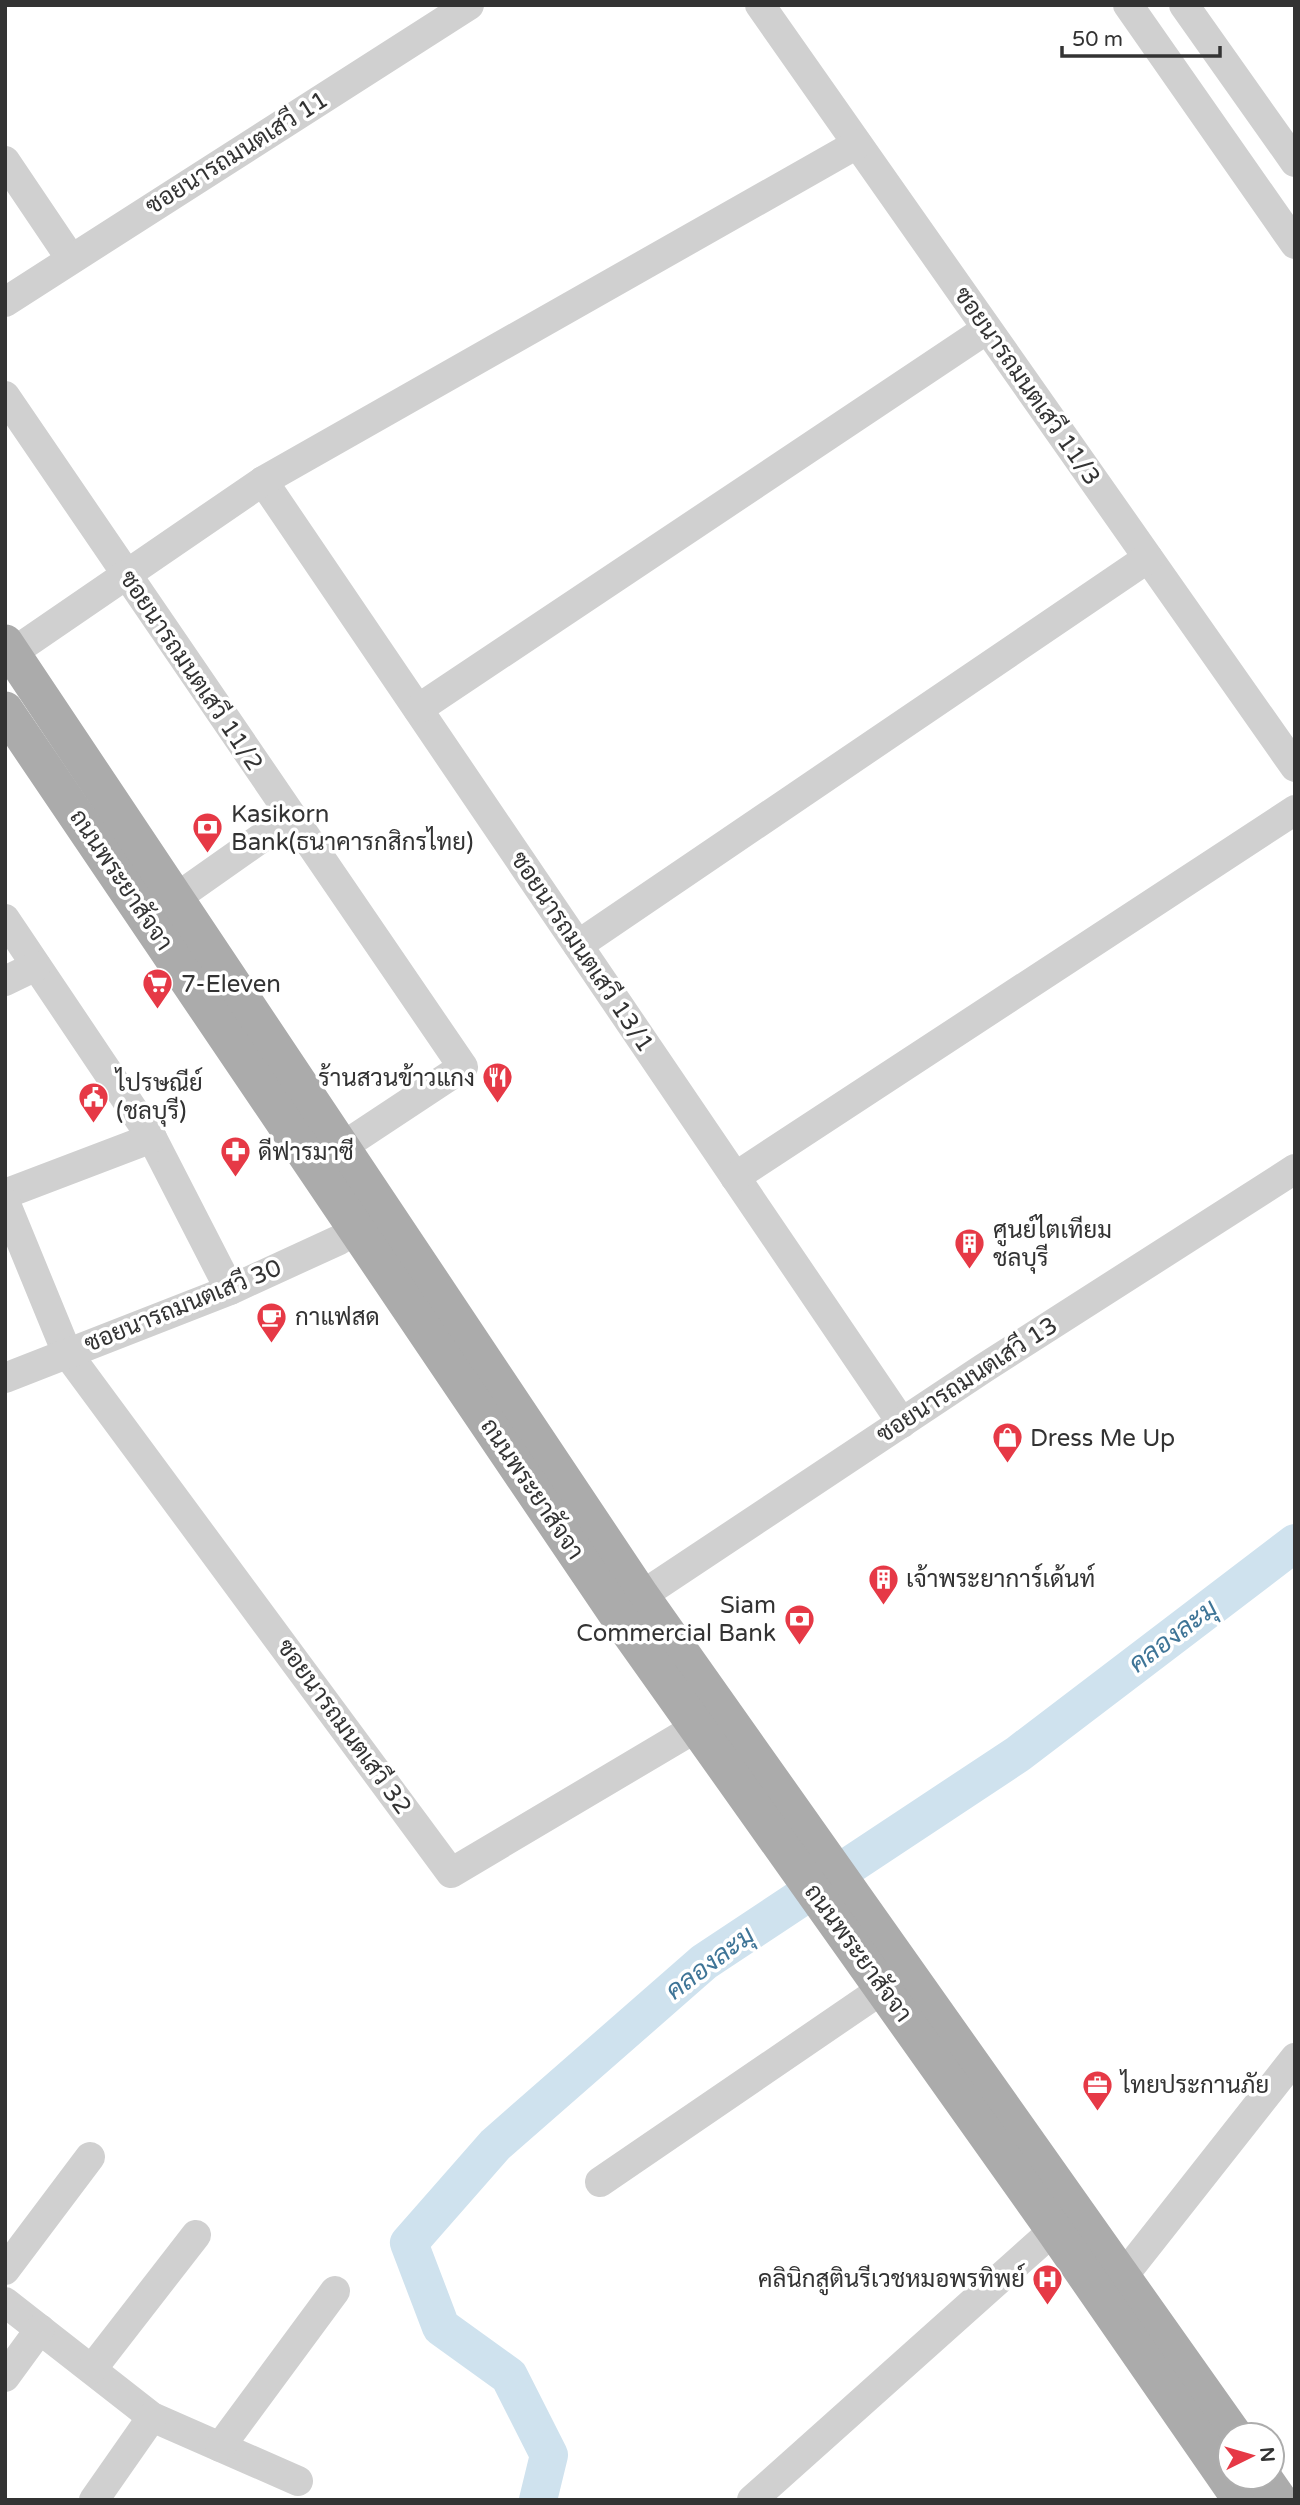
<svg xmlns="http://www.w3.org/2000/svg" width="1300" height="2505" font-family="'Varela Round',Sarabun,sans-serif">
<rect width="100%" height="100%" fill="#fff"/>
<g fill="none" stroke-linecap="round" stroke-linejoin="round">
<path stroke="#cfe2ee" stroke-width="38" d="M538,2500L549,2455L509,2376L441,2327L409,2243L495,2145L704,1962L1018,1754L1295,1543"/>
<g stroke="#d0d0d0" stroke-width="30">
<path d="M760,5L1295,767"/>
<path d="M1128,5L1295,244"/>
<path d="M1184,5L1295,162"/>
<path d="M5,161L71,259"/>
<path d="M5,302L469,5"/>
<path d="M5,396L463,1067L342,1147"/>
<path d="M263,481L902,1423"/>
<path d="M12,653L263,481L857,144"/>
<path d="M418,709L987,329"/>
<path d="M176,898L291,817"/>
<path d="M5,919L152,1138L230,1290"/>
<path d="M578,945L1148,558"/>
<path d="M5,981L36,966"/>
<path d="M735,1177L1295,810"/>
<path d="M5,1194L152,1138"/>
<path d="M5,1202L67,1353L451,1873L697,1727"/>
<path d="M5,1378L230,1290L339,1240L357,1229"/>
<path d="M641,1596L984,1368L1295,1169"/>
<path d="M600,2182L884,1988"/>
<path d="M5,2270L90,2157"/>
<path d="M1124,2275L1295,2058"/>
<path d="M5,2302L152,2417L298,2481"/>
<path d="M92,2369L196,2235"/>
<path d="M5,2377L40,2329"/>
<path d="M220,2447L335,2291"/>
<path d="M94,2500L152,2417"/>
<path d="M752,2500L1054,2230"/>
</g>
<g stroke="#ababab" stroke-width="37">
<path d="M5,643L641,1596L1234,2435"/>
<path d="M5,710L620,1619L1054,2230L1241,2500"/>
<path d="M1263,2477L1279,2500"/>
</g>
</g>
<defs>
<symbol id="bank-pin" viewBox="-11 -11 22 30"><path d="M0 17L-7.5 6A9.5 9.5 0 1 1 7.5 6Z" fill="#e63946" stroke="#fff"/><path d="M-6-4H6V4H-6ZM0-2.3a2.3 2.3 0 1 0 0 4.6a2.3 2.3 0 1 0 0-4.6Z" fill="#fff"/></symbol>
<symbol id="supermarket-pin" viewBox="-11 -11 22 30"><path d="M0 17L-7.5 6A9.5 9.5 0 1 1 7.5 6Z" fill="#e63946" stroke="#fff"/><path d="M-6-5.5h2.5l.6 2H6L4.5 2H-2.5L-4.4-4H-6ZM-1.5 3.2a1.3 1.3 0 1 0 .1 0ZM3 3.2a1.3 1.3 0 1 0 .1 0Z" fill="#fff"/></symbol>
<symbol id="restaurant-pin" viewBox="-11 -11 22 30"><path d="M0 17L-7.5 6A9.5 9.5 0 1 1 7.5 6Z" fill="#e63946" stroke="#fff"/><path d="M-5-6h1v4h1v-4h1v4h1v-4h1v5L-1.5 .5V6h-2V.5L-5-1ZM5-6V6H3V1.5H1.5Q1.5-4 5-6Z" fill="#fff"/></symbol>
<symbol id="civic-pin" viewBox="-11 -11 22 30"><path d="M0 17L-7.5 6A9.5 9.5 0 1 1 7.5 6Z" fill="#e63946" stroke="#fff"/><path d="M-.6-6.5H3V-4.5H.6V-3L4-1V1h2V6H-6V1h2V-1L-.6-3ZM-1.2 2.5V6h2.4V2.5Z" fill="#fff"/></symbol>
<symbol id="pharmacy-pin" viewBox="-11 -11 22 30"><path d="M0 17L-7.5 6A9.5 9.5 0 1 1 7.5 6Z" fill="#e63946" stroke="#fff"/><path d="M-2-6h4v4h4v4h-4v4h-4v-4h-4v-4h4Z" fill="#fff"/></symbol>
<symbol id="building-pin" viewBox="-11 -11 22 30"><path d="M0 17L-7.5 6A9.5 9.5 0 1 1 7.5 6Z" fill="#e63946" stroke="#fff"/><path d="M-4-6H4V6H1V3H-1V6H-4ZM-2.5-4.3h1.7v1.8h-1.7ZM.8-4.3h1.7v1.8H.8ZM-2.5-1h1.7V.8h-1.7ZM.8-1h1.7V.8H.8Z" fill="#fff"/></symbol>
<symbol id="cafe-pin" viewBox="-11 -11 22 30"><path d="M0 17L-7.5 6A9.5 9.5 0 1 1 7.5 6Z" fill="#e63946" stroke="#fff"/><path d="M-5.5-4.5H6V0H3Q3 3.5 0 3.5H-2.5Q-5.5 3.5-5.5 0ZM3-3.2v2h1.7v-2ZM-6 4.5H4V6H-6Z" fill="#fff"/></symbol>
<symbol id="shop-pin" viewBox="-11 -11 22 30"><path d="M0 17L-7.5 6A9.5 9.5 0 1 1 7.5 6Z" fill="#e63946" stroke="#fff"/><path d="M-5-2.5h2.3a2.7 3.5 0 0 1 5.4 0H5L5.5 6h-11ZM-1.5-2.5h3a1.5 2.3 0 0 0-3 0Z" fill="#fff"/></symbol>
<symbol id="office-pin" viewBox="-11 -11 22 30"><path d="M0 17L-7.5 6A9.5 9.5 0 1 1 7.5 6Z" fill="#e63946" stroke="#fff"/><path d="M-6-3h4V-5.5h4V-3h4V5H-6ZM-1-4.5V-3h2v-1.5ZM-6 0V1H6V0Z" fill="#fff"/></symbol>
<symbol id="hospital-pin" viewBox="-11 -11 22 30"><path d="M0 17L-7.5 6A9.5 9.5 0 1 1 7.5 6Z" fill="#e63946" stroke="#fff"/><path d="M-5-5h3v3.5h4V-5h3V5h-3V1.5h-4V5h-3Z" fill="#fff"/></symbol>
</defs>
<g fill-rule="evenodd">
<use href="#bank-pin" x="190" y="810" width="35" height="47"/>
<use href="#supermarket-pin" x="140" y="966" width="35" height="47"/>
<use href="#restaurant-pin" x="480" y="1060" width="35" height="47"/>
<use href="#civic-pin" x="76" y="1080" width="35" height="47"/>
<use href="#pharmacy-pin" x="218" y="1134" width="35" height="47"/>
<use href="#building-pin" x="952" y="1226" width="35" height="47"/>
<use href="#cafe-pin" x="254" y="1300" width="35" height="47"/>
<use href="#shop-pin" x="990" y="1420" width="35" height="47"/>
<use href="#building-pin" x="866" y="1562" width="35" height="47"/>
<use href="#bank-pin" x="782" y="1602" width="35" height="47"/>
<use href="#office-pin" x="1080" y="2068" width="35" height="47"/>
<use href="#hospital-pin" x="1030" y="2262" width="35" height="47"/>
</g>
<g text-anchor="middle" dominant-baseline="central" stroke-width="7" stroke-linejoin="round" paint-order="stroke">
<g font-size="24" fill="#333" stroke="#fff">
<text transform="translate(237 153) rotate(-32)">ซอยนารถมนตเสวี 11</text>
<text transform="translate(1027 386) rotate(55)">ซอยนารถมนตเสวี 11/3</text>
<text transform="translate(191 671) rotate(56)">ซอยนารถมนตเสวี 11/2</text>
<text transform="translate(121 880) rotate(56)">ถนนพระยาสัจจา</text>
<text transform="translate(582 952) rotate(56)">ซอยนารถมนตเสวี 13/1</text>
<text transform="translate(183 1306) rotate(-22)">ซอยนารถมนตเสวี 30</text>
<text transform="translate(967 1380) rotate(-33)">ซอยนารถมนตเสวี 13</text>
<text transform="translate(532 1489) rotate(56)">ถนนพระยาสัจจา</text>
<text transform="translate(344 1727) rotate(54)">ซอยนารถมนตเสวี 32</text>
<text transform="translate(858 1953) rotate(54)">ถนนพระยาสัจจา</text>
</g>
<g font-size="24" fill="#333" stroke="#fff" text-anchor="start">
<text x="231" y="814">Kasikorn<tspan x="231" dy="28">Bank(ธนาคารกสิกรไทย)</tspan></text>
<text x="181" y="984">7-Eleven</text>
<text x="475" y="1078" text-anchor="end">ร้านสวนข้าวแกง</text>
<text x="116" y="1083">ไปรษณีย์<tspan x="116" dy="28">(ชลบุรี)</tspan></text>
<text x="258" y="1152">ดีฟารมาซี</text>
<text x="993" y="1230">ศูนย์ไตเทียม<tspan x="993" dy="28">ชลบุรี</tspan></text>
<text x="295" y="1317">กาแฟสด</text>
<text x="1030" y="1438">Dress Me Up</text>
<text x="906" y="1579">เจ้าพระยาการ์เด้นท์</text>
<text x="776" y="1605" text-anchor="end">Siam<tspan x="776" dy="28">Commercial Bank</tspan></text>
<text x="1121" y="2085">ไทยประกานภัย</text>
<text x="1025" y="2279" text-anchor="end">คลินิกสูตินรีเวชหมอพรทิพย์</text>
</g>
<g font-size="26" font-style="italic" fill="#3f7597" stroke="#fff">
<text transform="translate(1173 1636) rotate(-37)">คลองละมุ</text>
<text transform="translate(710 1963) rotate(-37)">คลองละมุ</text>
</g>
</g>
<rect width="1300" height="2505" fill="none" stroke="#333333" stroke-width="14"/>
<g transform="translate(1251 2456) rotate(85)"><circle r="33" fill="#ffffff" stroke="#adadad" stroke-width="2"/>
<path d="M0-5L12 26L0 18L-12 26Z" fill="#e63946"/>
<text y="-10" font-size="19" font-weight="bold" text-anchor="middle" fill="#333333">N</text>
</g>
<path d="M1062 46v10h158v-10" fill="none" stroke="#333333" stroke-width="3.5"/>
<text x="1072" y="46" font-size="21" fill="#333333" stroke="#ffffff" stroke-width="5" paint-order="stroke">50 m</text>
</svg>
